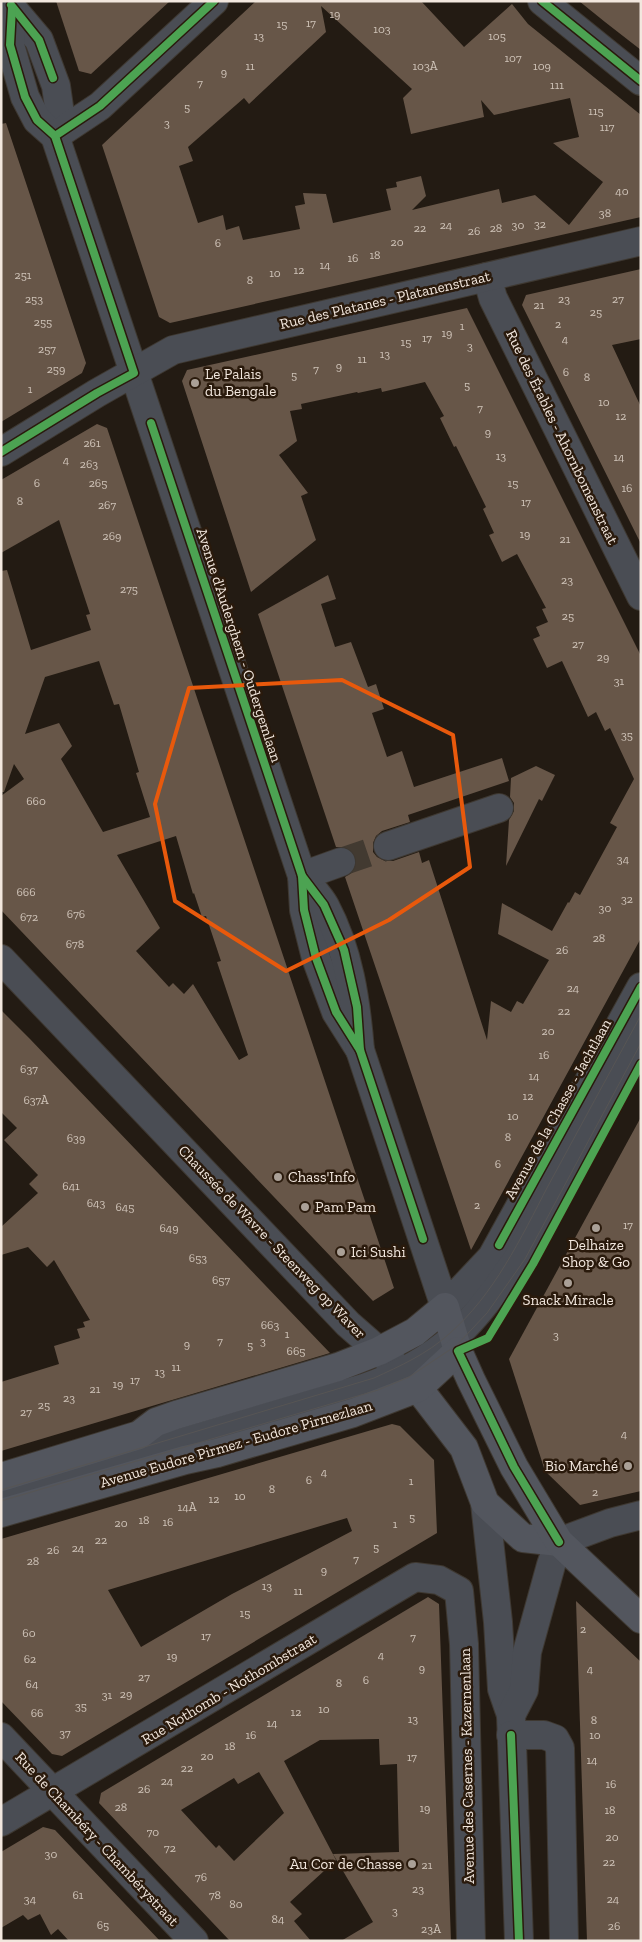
<svg xmlns="http://www.w3.org/2000/svg" width="642" height="1942" font-family="'Zilla Slab',serif">
<rect width="100%" height="100%" fill="#231b13"/>
<g fill="#675648" fill-rule="evenodd">
<path d="M56,1H170L91,74L79,71Z"/>
<path d="M256,1H421L464,47L512,4L528,24L641,115V217L170,323L159,317L102,145ZM321,6L412,89L403,98L411,134L484,117L481,100L494,115L570,98L579,137L553,143L603,182L569,225L535,195L502,203L499,189L412,210L426,196L421,176L396,182L397,187L386,189L391,210L333,223L326,194L303,193L305,204L295,206L300,229L243,240L239,226L226,230L223,215L198,223L179,166L193,161L188,147L244,98L249,104L326,32Z"/>
<path d="M579,1H641V50L605,22Z"/>
<path d="M6,123L86,363L82,373L1,422V124Z"/>
<path d="M641,269V339L612,345L641,407V544L522,305L526,295Z"/>
<path d="M467,308L641,656V938L471,1250L345,877L353,872L356,864V857L351,850L343,847H336L258,614L328,575L336,599L321,604L335,647L351,642L368,687L376,684L384,709L372,713L387,757L402,751L414,787L502,758L509,781L408,815L410,822L382,831L376,836L373,843V852L377,857L385,861H393L419,852L422,863L429,860L487,1040L491,1001L511,1012L517,1001L523,1004L549,960L498,934L502,903L552,931L568,902L569,903L575,892L580,895L617,827L610,823L634,779L610,728L605,731L596,712L588,717L562,661L547,668L533,639L540,636L536,627L548,622L542,609L546,608L517,554L502,562L489,535L494,533L483,509L486,507L456,446L454,447L440,418L444,416L425,382L382,392L381,388L358,393L357,392L301,404L302,409L290,411L297,441L279,455L308,493L301,496L316,540L251,592L182,381L187,370Z"/>
<path d="M97,424L107,428L394,1288L373,1301L1,910V796L24,779L14,764L4,792H1V571L7,570L31,650L91,630L86,615L90,614L59,520L1,553V480ZM99,661L114,705L119,704L139,772L136,773L150,817L103,832L61,759L72,746L59,723L25,734L45,677ZM176,836L193,894L194,893L202,917L206,916L221,961L217,962L248,1055L239,1060L193,984L184,994L173,983L169,987L136,951L160,928L117,855Z"/>
<path d="M536,766L555,775L542,801L539,799L506,866L509,820L514,811V803L510,797L511,778Z"/>
<path d="M1,1010L30,1039L330,1353L1,1451V1382L59,1364L54,1346L80,1338L77,1329L85,1327L83,1322L90,1320L54,1260L47,1267L28,1247L1,1255V1227L38,1193L29,1184L38,1175L4,1140L17,1128L1,1112Z"/>
<path d="M641,1117V1491L580,1505L545,1471L509,1359Z"/>
<path d="M392,1424L400,1426L434,1460L437,1533L62,1756L52,1754L1,1701V1539ZM347,1518L352,1531L232,1594L141,1647L108,1590Z"/>
<path d="M428,1597L439,1604L451,1941H341L373,1922L333,1854L399,1852L397,1764L380,1765L379,1739L320,1740L284,1761L336,1860L290,1902L302,1914L294,1921L311,1941H230L99,1803L101,1793ZM259,1772L284,1813L234,1861L219,1845L216,1848L181,1810L234,1778L238,1784Z"/>
<path d="M576,1601L641,1662V1941H587Z"/>
<path d="M43,1827L55,1830L160,1941H69L58,1929L51,1935L40,1914L28,1920L23,1915L1,1928V1852Z"/>
</g>
<g fill="none" stroke-linecap="round" stroke-linejoin="round">
<path stroke="#423a31" stroke-width="28" stroke-dasharray="28 14" stroke-linecap="butt" d="M341,862L388,846"/>
<defs>
<g id="minor">
<path d="M10,1L12,8L39,40L56,86L60,114L55,136L302,876L304,910L316,958L336,1012L360,1050"/>
<path d="M542,1L641,81"/>
<path d="M12,8L10,45L25,97L37,120L55,136"/>
<path d="M55,136L100,106L214,1"/>
<path d="M487,277L493,298L641,596"/>
<path d="M1,452L97,393L173,350L641,241"/>
<path d="M388,846L499,808"/>
<path d="M302,876C309,886 319,895 325,906C349,951 356,1001 360,1050L445,1307L492,1257L641,987"/>
<path d="M302,876L341,862"/>
<path d="M1,959L348,1324L396,1366"/>
<path d="M1,1496L364,1388C444,1360 474,1323 519,1256L641,1029"/>
<path d="M485,1503L498,1622L502,1689L511,1715L519,1941"/>
<path d="M511,1715L524,1690L527,1652L551,1565L559,1542L610,1523L641,1515"/>
<path d="M511,1735H544L555,1739L560,1748L564,1941"/>
<path d="M1,1737L194,1941"/>
<path d="M1,1822L415,1577L439,1580L459,1591L464,1644L471,1941"/>
</g>
<g id="major">
<path d="M418,1388L464,1448L485,1503L523,1538L559,1542"/>
<path d="M1,1477L139,1435L156,1422L176,1415L338,1367L379,1351L415,1332L445,1307L458,1351L471,1380L514,1467L559,1542L641,1619"/>
<path d="M1,1513L185,1460L217,1453L353,1413L418,1388L458,1351"/>
</g>
</defs>
<use href="#minor" stroke="#3e3831" stroke-width="30"/>
<use href="#major" stroke="#3e3831" stroke-width="30"/>
<use href="#minor" stroke="#4a4d54" stroke-width="28"/>
<use href="#major" stroke="#53565e" stroke-width="28"/>
<g stroke="#575554" stroke-width="1">
<path d="M1,1490L374,1378C400,1366 427,1354 449,1334C494,1295 521,1238 548,1186C579,1129 610,1072 641,1015"/>
<path d="M1,1501L378,1390L409,1377L457,1345L487,1313L525,1259L641,1043"/>
</g>
<defs>
<g id="cycleway">
<path d="M542,1L641,81"/>
<path d="M11,5L39,40L53,78"/>
<path d="M55,136L100,106L214,1"/>
<path d="M151,423L302,876L304,910L316,958L336,1012L360,1050"/>
<path d="M1,452L97,393L134,373L55,136L37,120L25,97L10,45L12,8"/>
<path d="M302,876L324,905L344,950L357,1007L360,1050L423,1239"/>
<path d="M499,1245L641,987"/>
<path d="M559,1542L514,1467L458,1351L488,1338L533,1264L641,1064"/>
<path d="M511,1735L519,1941"/>
</g>
</defs>
<use href="#cycleway" stroke="#2a1a0c" stroke-width="11"/>
<use href="#cycleway" stroke="#4ca352" stroke-width="8"/>
</g>
<path fill="none" stroke="#e8590c" stroke-width="4" stroke-linejoin="round" d="M342,680L453,735L470,867L389,920L286,971L175,901L155,804L189,688Z"/>
<g fill="#aaa097" stroke="#2a1a0c" stroke-width="2">
<circle cx="195" cy="383" r="5"/>
<circle cx="278" cy="1177" r="5"/>
<circle cx="305" cy="1207" r="5"/>
<circle cx="596" cy="1228" r="5"/>
<circle cx="341" cy="1252" r="5"/>
<circle cx="568" cy="1283" r="5"/>
<circle cx="628" cy="1466" r="5"/>
<circle cx="412" cy="1864" r="5"/>
</g>
<g text-anchor="middle" dominant-baseline="central" stroke-width="5" stroke-linejoin="round" paint-order="stroke">
<g font-size="12" fill="#cfc3b8">
<text x="335" y="14">19</text>
<text x="311" y="23">17</text>
<text x="282" y="24">15</text>
<text x="382" y="29">103</text>
<text x="259" y="36">13</text>
<text x="497" y="36">105</text>
<text x="513" y="58">107</text>
<text x="250" y="66">11</text>
<text x="425" y="66">103A</text>
<text x="542" y="66">109</text>
<text x="224" y="72">9</text>
<text x="200" y="83">7</text>
<text x="557" y="85">111</text>
<text x="187" y="107">5</text>
<text x="596" y="111">115</text>
<text x="167" y="123">3</text>
<text x="607" y="127">117</text>
<text x="622" y="191">40</text>
<text x="605" y="213">38</text>
<text x="540" y="224">32</text>
<text x="446" y="225">24</text>
<text x="518" y="225">30</text>
<text x="420" y="228">22</text>
<text x="496" y="228">28</text>
<text x="474" y="231">26</text>
<text x="397" y="242">20</text>
<text x="218" y="243">6</text>
<text x="375" y="255">18</text>
<text x="353" y="258">16</text>
<text x="325" y="265">14</text>
<text x="299" y="270">12</text>
<text x="275" y="273">10</text>
<text x="23" y="275">251</text>
<text x="250" y="280">8</text>
<text x="34" y="299">253</text>
<text x="564" y="299">23</text>
<text x="618" y="299">27</text>
<text x="539" y="305">21</text>
<text x="596" y="312">25</text>
<text x="43" y="322">255</text>
<text x="558" y="324">2</text>
<text x="462" y="326">1</text>
<text x="447" y="333">19</text>
<text x="427" y="338">17</text>
<text x="565" y="339">4</text>
<text x="406" y="342">15</text>
<text x="470" y="346">3</text>
<text x="47" y="349">257</text>
<text x="385" y="354">13</text>
<text x="362" y="359">11</text>
<text x="339" y="366">9</text>
<text x="56" y="369">259</text>
<text x="316" y="369">7</text>
<text x="566" y="372">6</text>
<text x="294" y="375">5</text>
<text x="587" y="377">8</text>
<text x="467" y="385">5</text>
<text x="30" y="389">1</text>
<text x="604" y="402">10</text>
<text x="480" y="408">7</text>
<text x="621" y="416">12</text>
<text x="488" y="432">9</text>
<text x="92" y="443">261</text>
<text x="501" y="456">13</text>
<text x="619" y="457">14</text>
<text x="66" y="460">4</text>
<text x="89" y="464">263</text>
<text x="37" y="483">6</text>
<text x="98" y="483">265</text>
<text x="513" y="483">15</text>
<text x="627" y="488">16</text>
<text x="20" y="501">8</text>
<text x="526" y="502">17</text>
<text x="107" y="505">267</text>
<text x="525" y="534">19</text>
<text x="112" y="536">269</text>
<text x="565" y="539">21</text>
<text x="567" y="580">23</text>
<text x="129" y="589">275</text>
<text x="568" y="616">25</text>
<text x="578" y="644">27</text>
<text x="603" y="657">29</text>
<text x="619" y="681">31</text>
<text x="627" y="735">35</text>
<text x="36" y="801">660</text>
<text x="623" y="859">34</text>
<text x="26" y="892">666</text>
<text x="627" y="899">32</text>
<text x="605" y="908">30</text>
<text x="76" y="914">676</text>
<text x="29" y="917">672</text>
<text x="599" y="938">28</text>
<text x="75" y="944">678</text>
<text x="562" y="950">26</text>
<text x="573" y="988">24</text>
<text x="564" y="1011">22</text>
<text x="548" y="1031">20</text>
<text x="544" y="1055">16</text>
<text x="29" y="1069">637</text>
<text x="534" y="1076">14</text>
<text x="528" y="1096">12</text>
<text x="36" y="1100">637A</text>
<text x="513" y="1116">10</text>
<text x="508" y="1137">8</text>
<text x="76" y="1138">639</text>
<text x="498" y="1164">6</text>
<text x="71" y="1186">641</text>
<text x="96" y="1203">643</text>
<text x="477" y="1205">2</text>
<text x="125" y="1207">645</text>
<text x="628" y="1225">17</text>
<text x="169" y="1228">649</text>
<text x="198" y="1258">653</text>
<text x="221" y="1280">657</text>
<text x="270" y="1325">663</text>
<text x="287" y="1334">1</text>
<text x="556" y="1335">3</text>
<text x="220" y="1341">7</text>
<text x="263" y="1341">3</text>
<text x="187" y="1344">9</text>
<text x="250" y="1345">5</text>
<text x="296" y="1351">665</text>
<text x="176" y="1367">11</text>
<text x="160" y="1372">13</text>
<text x="135" y="1380">17</text>
<text x="118" y="1384">19</text>
<text x="95" y="1389">21</text>
<text x="69" y="1398">23</text>
<text x="44" y="1405">25</text>
<text x="26" y="1412">27</text>
<text x="624" y="1434">4</text>
<text x="324" y="1472">4</text>
<text x="309" y="1480">6</text>
<text x="411" y="1481">1</text>
<text x="272" y="1489">8</text>
<text x="595" y="1492">2</text>
<text x="240" y="1496">10</text>
<text x="214" y="1499">12</text>
<text x="187" y="1507">14A</text>
<text x="412" y="1517">5</text>
<text x="144" y="1520">18</text>
<text x="168" y="1522">16</text>
<text x="121" y="1523">20</text>
<text x="395" y="1524">1</text>
<text x="101" y="1540">22</text>
<text x="376" y="1547">5</text>
<text x="78" y="1548">24</text>
<text x="53" y="1550">26</text>
<text x="356" y="1559">7</text>
<text x="33" y="1561">28</text>
<text x="324" y="1570">9</text>
<text x="267" y="1586">13</text>
<text x="298" y="1591">11</text>
<text x="245" y="1613">15</text>
<text x="583" y="1629">2</text>
<text x="29" y="1633">60</text>
<text x="206" y="1636">17</text>
<text x="413" y="1637">7</text>
<text x="381" y="1655">4</text>
<text x="172" y="1656">19</text>
<text x="30" y="1659">62</text>
<text x="422" y="1668">9</text>
<text x="590" y="1669">4</text>
<text x="144" y="1677">27</text>
<text x="366" y="1680">6</text>
<text x="339" y="1683">8</text>
<text x="32" y="1684">64</text>
<text x="126" y="1694">29</text>
<text x="107" y="1695">31</text>
<text x="81" y="1706">35</text>
<text x="324" y="1709">10</text>
<text x="296" y="1712">12</text>
<text x="37" y="1713">66</text>
<text x="413" y="1719">13</text>
<text x="594" y="1720">8</text>
<text x="272" y="1723">14</text>
<text x="65" y="1733">37</text>
<text x="251" y="1735">16</text>
<text x="595" y="1735">10</text>
<text x="230" y="1746">18</text>
<text x="207" y="1756">20</text>
<text x="412" y="1757">17</text>
<text x="592" y="1760">14</text>
<text x="187" y="1768">22</text>
<text x="167" y="1781">24</text>
<text x="611" y="1784">16</text>
<text x="144" y="1789">26</text>
<text x="121" y="1807">28</text>
<text x="425" y="1808">19</text>
<text x="610" y="1810">18</text>
<text x="153" y="1832">70</text>
<text x="612" y="1837">20</text>
<text x="170" y="1848">72</text>
<text x="51" y="1854">30</text>
<text x="609" y="1862">22</text>
<text x="427" y="1865">21</text>
<text x="201" y="1877">76</text>
<text x="418" y="1889">23</text>
<text x="78" y="1895">61</text>
<text x="215" y="1895">78</text>
<text x="30" y="1899">34</text>
<text x="613" y="1899">24</text>
<text x="236" y="1904">80</text>
<text x="395" y="1911">3</text>
<text x="278" y="1919">84</text>
<text x="103" y="1925">65</text>
<text x="614" y="1926">26</text>
<text x="431" y="1929">23A</text>
</g>
<g font-size="15" fill="#f2e7de" stroke="#2a1a0c">
<text transform="translate(385 300) rotate(-13)">Rue des Platanes - Platanenstraat</text>
<text transform="translate(562 437) rotate(64)">Rue des Érables - Ahornbomenstraat</text>
<text transform="translate(239 645) rotate(72)">Avenue d'Auderghem - Oudergemlaan</text>
<text transform="translate(558 1109) rotate(-61)">Avenue de la Chasse - Jachtlaan</text>
<text transform="translate(272 1242) rotate(46)">Chaussée de Wavre - Steenweg op Waver</text>
<text transform="translate(236 1444) rotate(-16)">Avenue Eudore Pirmez - Eudore Pirmezlaan</text>
<text transform="translate(229 1689) rotate(-31)">Rue Nothomb - Nothombstraat</text>
<text transform="translate(467 1766) rotate(-91)">Avenue des Casernes - Kazernenlaan</text>
<text transform="translate(97 1839) rotate(47)">Rue de Chambéry - Chambérystraat</text>
</g>
<g font-size="15" fill="#f2e7de" stroke="#2a1a0c" text-anchor="start">
<text x="205" y="374">Le Palais<tspan x="205" dy="17">du Bengale</tspan></text>
<text x="288" y="1177">Chass'Info</text>
<text x="315" y="1207">Pam Pam</text>
<text x="596" y="1245" text-anchor="middle">Delhaize<tspan x="596" dy="17">Shop &amp; Go</tspan></text>
<text x="351" y="1252">Ici Sushi</text>
<text x="568" y="1300" text-anchor="middle">Snack Miracle</text>
<text x="618" y="1466" text-anchor="end">Bio Marché</text>
<text x="402" y="1864" text-anchor="end">Au Cor de Chasse</text>
</g>
</g>
<rect width="642" height="1942" fill="none" stroke="#f2e7de" stroke-width="5"/>
</svg>
